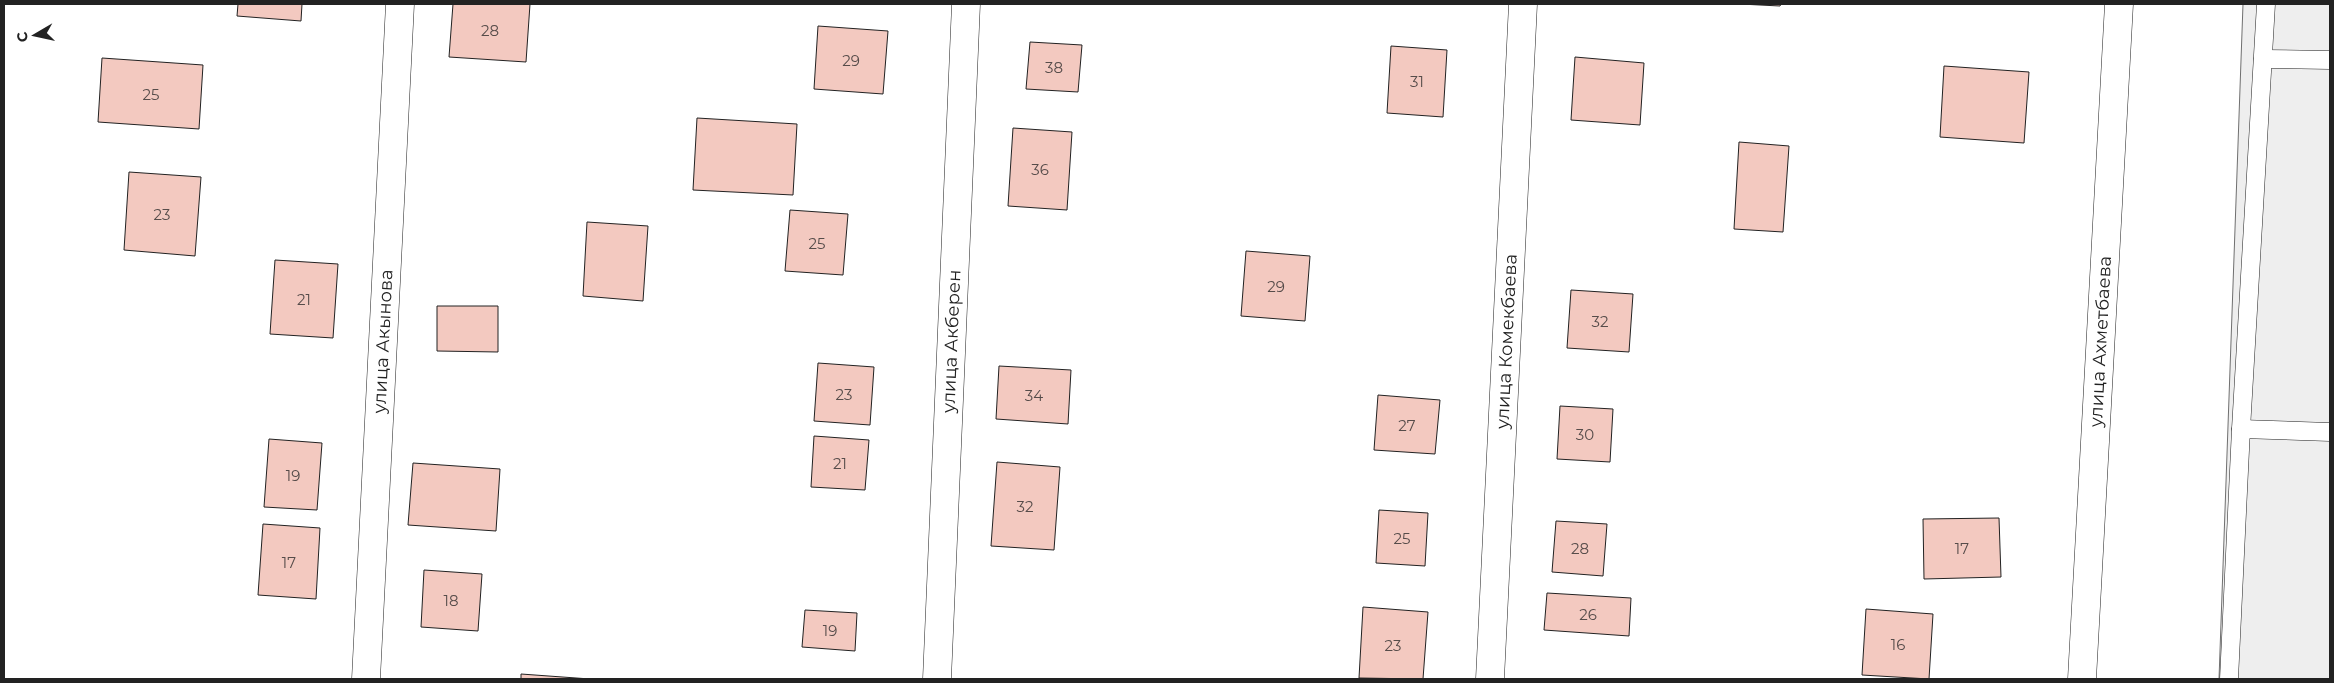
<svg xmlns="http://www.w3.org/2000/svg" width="2334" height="683" font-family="Montserrat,sans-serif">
<rect width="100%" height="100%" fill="#fff"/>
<path fill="#eee" stroke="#6f6f6f" d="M2243,4H2330V679H2219Z"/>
<g fill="#f3c9c0" stroke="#222">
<path d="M238,4H302L301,21L237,16Z"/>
<path d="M453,4H530L526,62L449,57Z"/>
<path d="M1740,4H1781L1780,6Z"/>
<path d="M818,26L888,31L883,94L814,89Z"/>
<path d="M1030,42L1082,45L1078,92L1026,89Z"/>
<path d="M1391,46L1447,50L1443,117L1387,113Z"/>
<path d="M1575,57L1644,63L1640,125L1571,120Z"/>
<path d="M102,58L203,65L199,129L98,122Z"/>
<path d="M1944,66L2029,72L2024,143L1940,137Z"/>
<path d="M697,118L797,124L793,195L693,190Z"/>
<path d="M1013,128L1072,132L1067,210L1008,206Z"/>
<path d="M1739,142L1789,146L1783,232L1734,229Z"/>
<path d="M129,172L201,177L195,256L124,250Z"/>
<path d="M790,210L848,214L843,275L785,271Z"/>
<path d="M587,222L648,226L643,301L583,296Z"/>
<path d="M1246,251L1310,256L1305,321L1241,316Z"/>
<path d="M275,260L338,264L333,338L270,334Z"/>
<path d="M1571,290L1633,294L1629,352L1567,348Z"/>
<path d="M437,306H498V352L437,351Z"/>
<path d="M818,363L874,367L870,425L814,421Z"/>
<path d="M999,366L1071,370L1068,424L996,419Z"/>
<path d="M1378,395L1440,400L1435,454L1374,450Z"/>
<path d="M1560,406L1613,409L1610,462L1557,459Z"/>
<path d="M814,436L869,440L865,490L811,487Z"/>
<path d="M269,439L322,443L317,510L264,507Z"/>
<path d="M997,462L1060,467L1054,550L991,546Z"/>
<path d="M413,463L500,469L496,531L408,525Z"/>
<path d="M1379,510L1428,513L1425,566L1376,563Z"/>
<path d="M1999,518L2001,577L1924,579L1923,519Z"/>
<path d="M1556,521L1607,524L1603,576L1552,572Z"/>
<path d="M263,524L320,528L316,599L258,595Z"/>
<path d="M424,570L482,574L478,631L421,627Z"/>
<path d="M1547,593L1631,598L1629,636L1544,630Z"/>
<path d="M1363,607L1428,612L1423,679L1359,678Z"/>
<path d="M1866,609L1933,614L1929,679L1862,675Z"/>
<path d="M805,610L857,613L855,651L802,647Z"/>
<path d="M521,674L590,679H521Z"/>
</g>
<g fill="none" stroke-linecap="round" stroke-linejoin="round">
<defs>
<g id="lane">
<path d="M2263,59L2330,60"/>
<path d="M2241,429L2330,432"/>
<path d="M2229,679L2241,429L2266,4"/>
</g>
<g id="street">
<path id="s1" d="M366,679L400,4"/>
<path id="s2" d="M937,679L966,4"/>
<path id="s3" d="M1490,679L1523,4"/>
<path id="s4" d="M2082,679L2119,4"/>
</g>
</defs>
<use href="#lane" stroke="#222" stroke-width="19"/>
<use href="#street" stroke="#222" stroke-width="29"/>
<use href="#lane" stroke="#fff" stroke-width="18"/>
<use href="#street" stroke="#fff" stroke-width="28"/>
</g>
<g text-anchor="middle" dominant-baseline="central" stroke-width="4" stroke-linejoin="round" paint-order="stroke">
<g font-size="15" fill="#564c4a">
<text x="490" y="30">28</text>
<text x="851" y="60">29</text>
<text x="1054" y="67">38</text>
<text x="1417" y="81">31</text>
<text x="151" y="94">25</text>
<text x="1040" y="169">36</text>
<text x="162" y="214">23</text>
<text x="817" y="243">25</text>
<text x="1276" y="286">29</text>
<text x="304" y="299">21</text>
<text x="1600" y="321">32</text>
<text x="844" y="394">23</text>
<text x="1034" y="395">34</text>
<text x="1407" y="425">27</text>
<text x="1585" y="434">30</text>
<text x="840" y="463">21</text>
<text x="293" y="475">19</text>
<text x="1025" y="506">32</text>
<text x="1402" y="538">25</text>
<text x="1580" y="548">28</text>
<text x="1962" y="548">17</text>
<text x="289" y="562">17</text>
<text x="451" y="600">18</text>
<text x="1588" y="614">26</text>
<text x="830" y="630">19</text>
<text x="1898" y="644">16</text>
<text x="1393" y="645">23</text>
</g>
<g font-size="18" fill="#222" stroke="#fff">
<text stroke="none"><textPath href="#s1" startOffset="338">улица Акынова</textPath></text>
<text stroke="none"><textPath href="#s2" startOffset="338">улица Акберен</textPath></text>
<text stroke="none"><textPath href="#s3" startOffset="338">улица Комекбаева</textPath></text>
<text stroke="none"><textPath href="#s4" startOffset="338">улица Ахметбаева</textPath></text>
</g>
</g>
<rect width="2334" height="683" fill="none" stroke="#222222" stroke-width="10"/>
<g transform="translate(35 35) rotate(261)" stroke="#ffffff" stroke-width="4" paint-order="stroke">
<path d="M0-4L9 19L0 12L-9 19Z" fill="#222222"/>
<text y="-8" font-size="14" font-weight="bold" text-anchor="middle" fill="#222222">С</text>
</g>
</svg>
